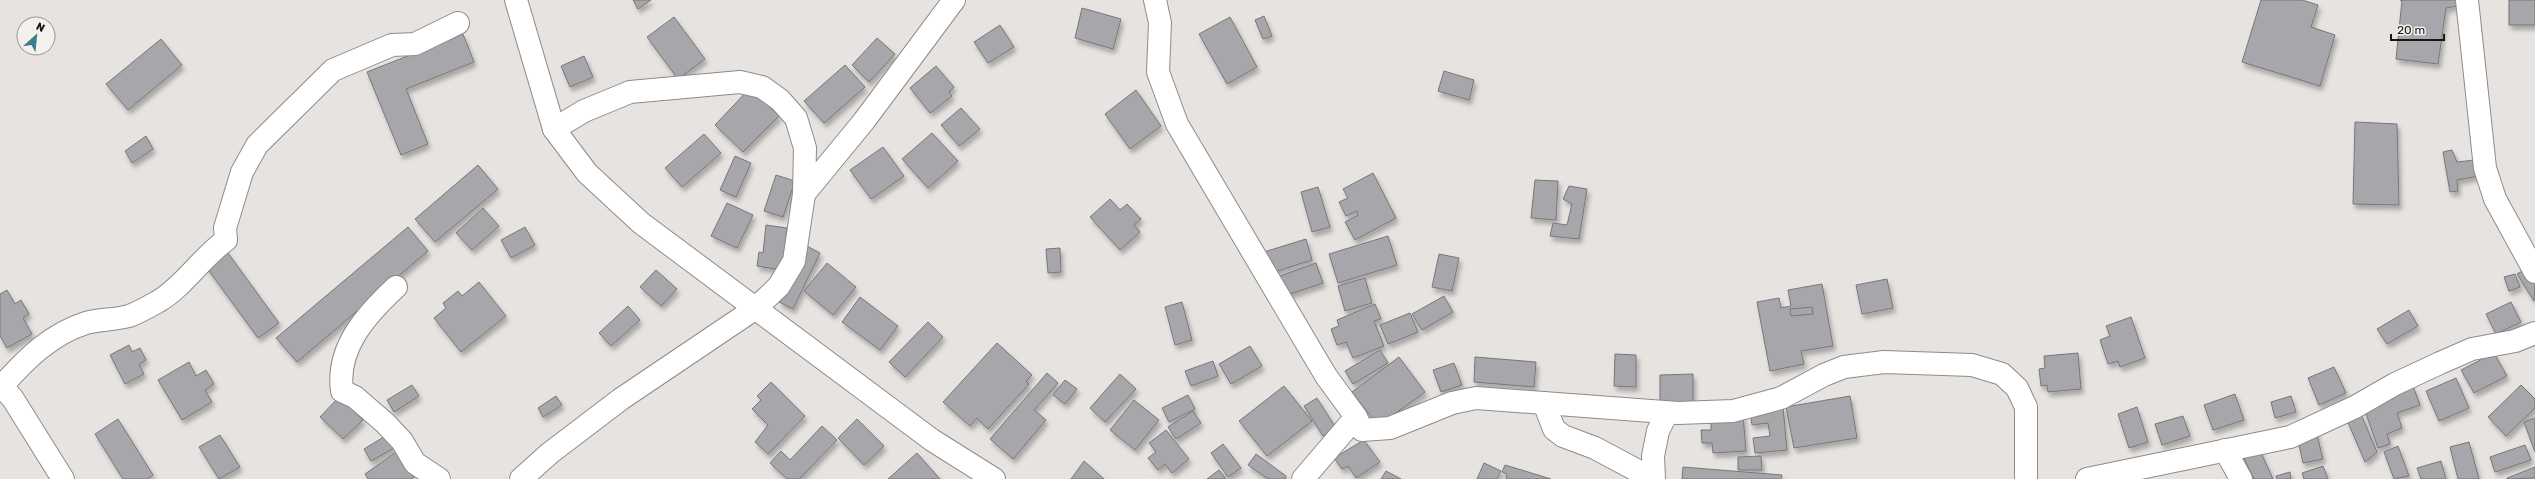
<svg xmlns="http://www.w3.org/2000/svg" width="2535" height="479" font-family="Rubik,sans-serif">
<defs>
<filter id="shadow"><feDropShadow dx="2.5" dy="4.5" stdDeviation="2" flood-color="#0004"/></filter>
</defs>
<rect width="100%" height="100%" fill="#e7e3e0"/>
<g fill="#a7a6aa" stroke="#77777b" filter="url(#shadow)">
<path d="M633,0H651L638,9Z"/>
<path d="M2261,0H2302L2318,5L2311,27L2335,35L2320,86L2242,62Z"/>
<path d="M2400,0H2458L2457,6L2446,8L2438,64L2396,59L2402,0Z"/>
<rect x="2509" y="0" width="26" height="25"/>
<path d="M1082,8L1121,19L1113,49L1075,38Z"/>
<path d="M1264,16L1272,36L1263,39L1255,20Z"/>
<path d="M674,17L705,59L678,79L647,37Z"/>
<path d="M1230,17L1257,67L1227,84L1199,34Z"/>
<path d="M1000,25L1014,47L988,63L974,42Z"/>
<path d="M463,34L474,62L406,89L428,144L401,155L367,72Z"/>
<path d="M877,38L895,54L869,82L852,65Z"/>
<path d="M161,39L182,65L128,110L106,84Z"/>
<path d="M584,56L593,77L570,87L561,66Z"/>
<path d="M845,65L865,87L824,123L804,101Z"/>
<path d="M936,66L954,87L949,92L952,96L930,113L910,88Z"/>
<path d="M1444,71L1474,80L1469,100L1438,91Z"/>
<path d="M750,88L779,116L743,152L715,125Z"/>
<path d="M1136,90L1161,126L1130,149L1105,114Z"/>
<path d="M961,108L980,129L959,146L941,125Z"/>
<path d="M2355,122L2397,124L2399,205L2353,204Z"/>
<path d="M932,133L958,161L928,188L902,159Z"/>
<path d="M704,134L721,153L682,187L665,168Z"/>
<path d="M146,136L153,149L132,163L125,151Z"/>
<path d="M883,147L904,176L871,199L850,170Z"/>
<path d="M2452,150L2457,162L2474,160L2478,176L2457,180L2458,191L2450,192L2443,152Z"/>
<path d="M735,156L751,163L736,197L720,190Z"/>
<path d="M478,165L498,189L435,242L415,219Z"/>
<path d="M1373,173L1396,218L1355,240L1345,222L1358,215L1357,211L1346,216L1339,202L1348,198L1343,189Z"/>
<path d="M776,175L795,181L783,217L764,211Z"/>
<path d="M1535,180L1558,181L1556,220L1531,218Z"/>
<path d="M1569,186L1587,189L1579,239L1550,236L1553,223L1567,225L1572,204L1563,199Z"/>
<path d="M1318,187L1330,227L1312,232L1301,192Z"/>
<path d="M1110,199L1120,210L1127,204L1141,219L1134,225L1140,232L1120,250L1090,217Z"/>
<path d="M727,203L753,215L737,248L711,236Z"/>
<path d="M483,208L499,226L472,250L456,233Z"/>
<path d="M766,225L787,228L782,270L757,266L759,252L763,253Z"/>
<path d="M408,227L428,251L297,362L276,338Z"/>
<path d="M525,227L535,245L511,258L501,240Z"/>
<path d="M1388,236L1397,265L1338,283L1329,254Z"/>
<path d="M1306,239L1312,260L1271,273L1264,252Z"/>
<path d="M807,246L820,253L793,309L779,302Z"/>
<path d="M1060,248L1061,272L1048,273L1046,249Z"/>
<path d="M225,249L279,323L258,338L204,264Z"/>
<path d="M1439,254L1459,258L1452,291L1432,287Z"/>
<path d="M827,263L856,287L833,315L804,291Z"/>
<path d="M1316,263L1323,283L1287,295L1280,276Z"/>
<path d="M2526,269L2535,284L2534,301L2517,274Z"/>
<path d="M656,270L677,289L661,306L640,287Z"/>
<path d="M2515,274L2520,287L2509,291L2504,277Z"/>
<path d="M1365,278L1372,303L1345,311L1338,286Z"/>
<path d="M1887,279L1893,308L1862,314L1856,285Z"/>
<path d="M479,282L506,316L461,352L434,318L446,308L443,303L458,291L462,296Z"/>
<path d="M1822,284L1833,346L1801,351L1804,364L1770,371L1757,302L1779,298L1781,308L1791,306L1788,290Z"/>
<path d="M7,290L15,304L21,300L29,314L23,318L32,334L7,348L0,336V294Z"/>
<path d="M1444,296L1453,312L1422,330L1412,314Z"/>
<path d="M860,297L898,326L880,350L842,322Z"/>
<path d="M1182,302L1192,340L1175,345L1165,307Z"/>
<path d="M2511,302L2521,322L2496,334L2486,314Z"/>
<path d="M1375,304L1381,319L1374,321L1384,346L1353,358L1346,342L1337,345L1331,329L1339,326L1337,320Z"/>
<path d="M628,306L640,320L611,346L599,333Z"/>
<path d="M1812,307L1813,314L1791,316L1790,309Z"/>
<path d="M2409,310L2418,326L2387,344L2377,329Z"/>
<path d="M1410,313L1418,332L1388,344L1380,325Z"/>
<path d="M2131,317L2145,358L2120,367L2118,361L2108,364L2100,340L2110,336L2106,326Z"/>
<path d="M928,322L943,337L905,377L889,362Z"/>
<path d="M997,343L1032,375L1026,381L1029,384L988,429L977,418L970,426L943,402Z"/>
<path d="M129,345L132,352L140,348L146,360L139,364L144,374L125,384L110,355Z"/>
<path d="M1250,346L1262,366L1231,384L1219,364Z"/>
<path d="M1380,350L1388,363L1353,384L1345,371Z"/>
<path d="M2078,353L2081,389L2048,392L2047,385L2041,386L2039,369L2045,368L2044,356Z"/>
<path d="M2494,353L2507,376L2474,393L2461,370Z"/>
<path d="M1615,354L1636,355V387L1614,386Z"/>
<path d="M1399,357L1425,392L1378,426L1352,392Z"/>
<path d="M1475,357L1536,362L1534,387L1474,382Z"/>
<path d="M1213,361L1218,376L1191,386L1185,371Z"/>
<path d="M189,362L196,376L206,370L214,384L205,390L212,402L182,420L158,380Z"/>
<path d="M1454,363L1462,385L1441,392L1433,370Z"/>
<path d="M2334,367L2346,393L2319,405L2308,378Z"/>
<path d="M1047,373L1058,383L1034,410L1046,420L1013,459L990,439Z"/>
<path d="M1120,374L1136,389L1105,422L1090,408Z"/>
<path d="M1693,374V403L1660,404V375Z"/>
<path d="M2456,378L2469,408L2439,421L2426,391Z"/>
<path d="M1065,380L1077,389L1065,404L1053,395Z"/>
<path d="M771,382L805,416L768,454L755,442L768,425L752,409L761,400L757,396Z"/>
<path d="M412,385L419,396L394,412L387,400Z"/>
<path d="M2521,385L2535,399V408L2506,436L2488,417Z"/>
<path d="M1284,386L1312,421L1267,456L1239,421Z"/>
<path d="M2413,386L2420,405L2397,413L2402,428L2387,434L2390,444L2378,448L2364,408L2394,398L2392,393Z"/>
<path d="M2235,394L2244,420L2213,430L2204,405Z"/>
<path d="M1188,395L1195,409L1169,422L1162,408Z"/>
<path d="M556,396L562,405L543,417L538,408Z"/>
<path d="M1850,396L1857,438L1794,448L1786,407Z"/>
<path d="M2291,396L2296,412L2275,418L2271,402Z"/>
<path d="M339,397L363,420L343,439L320,417Z"/>
<path d="M1317,398L1336,428L1323,436L1304,406Z"/>
<path d="M1134,400L1159,420L1135,450L1110,430Z"/>
<path d="M1783,407L1787,450L1755,453L1753,438L1770,436L1768,423L1752,425L1750,410Z"/>
<path d="M2137,407L2148,442L2129,448L2118,414Z"/>
<path d="M1193,411L1201,423L1176,439L1168,427Z"/>
<path d="M2361,414L2377,452L2365,462L2347,420Z"/>
<path d="M1743,415L1746,451L1713,453L1712,443H1702L1701,430H1711V417Z"/>
<path d="M2183,416L2190,436L2162,445L2155,424Z"/>
<path d="M2535,418V452L2524,422Z"/>
<path d="M118,419L153,475L147,479H123L95,434Z"/>
<path d="M857,419L884,446L864,465L838,438Z"/>
<path d="M822,426L837,440L799,479H787L770,463L781,451L790,460Z"/>
<path d="M2315,427L2323,459L2303,463L2296,431Z"/>
<path d="M1166,430L1189,459L1172,473L1165,464L1158,470L1148,458L1156,452L1149,443Z"/>
<path d="M220,435L240,467L219,479L199,447Z"/>
<path d="M387,435L394,448L371,461L364,449Z"/>
<path d="M1364,440L1380,462L1356,478L1348,466L1342,469L1334,458Z"/>
<path d="M2469,442L2479,479H2458L2450,447Z"/>
<path d="M1223,444L1241,468L1228,477L1211,453Z"/>
<path d="M2257,444L2273,479H2254L2241,452Z"/>
<path d="M2525,445L2531,460L2495,472L2490,457Z"/>
<path d="M2398,446L2409,476L2394,479L2384,452Z"/>
<path d="M396,452L414,477L411,479H368L365,474Z"/>
<path d="M917,453L940,479H888Z"/>
<path d="M1256,454L1286,476L1285,479H1268L1248,465Z"/>
<path d="M1761,456L1762,470H1738V457Z"/>
<path d="M1084,461L1104,479H1071Z"/>
<path d="M2441,461L2446,479H2421L2417,468Z"/>
<path d="M1484,463L1501,471L1497,479H1477Z"/>
<path d="M1505,465L1551,479H1506L1507,474L1502,472Z"/>
<path d="M2323,466L2328,479H2304L2302,473Z"/>
<path d="M1683,467L1782,475L1781,479H1682Z"/>
<path d="M2535,467V478L2507,479V478Z"/>
<path d="M1219,470L1226,479H1207Z"/>
<path d="M1386,471L1401,479H1381Z"/>
<path d="M2290,472L2291,479H2277L2276,476Z"/>
</g>
<g fill="none" stroke-linecap="round" stroke-linejoin="round">
<defs>
<g id="minor">
<path d="M516,0L554,129L587,173L641,223L932,440L994,479"/>
<path d="M1155,0L1160,23L1158,72L1177,124L1326,376L1356,417"/>
<path d="M2467,0L2485,168L2495,199L2535,272"/>
<path d="M804,194L864,121L954,0"/>
<path d="M396,287C366,315 336,348 342,391L355,397L385,423L402,441L415,463L439,479"/>
<path d="M0,384L13,399L63,479"/>
<path d="M2,386C26,359 51,334 86,323C100,319 115,320 129,316C138,313 150,306 159,301C185,285 201,258 226,240L225,228L242,172L257,145L333,70L392,45L415,44L458,23"/>
<path d="M1544,403L1554,429L1563,436L1595,448L1653,479"/>
<path d="M2225,450L2241,479"/>
<path d="M521,479L550,453L621,399L756,308L779,286L794,261L804,194L805,148L796,118L780,100L762,87L740,82L630,92L584,111L554,129"/>
<path d="M1303,479L1356,417L1362,430L1390,428L1452,403L1476,398L1678,413L1733,411L1781,398L1824,375L1844,367L1884,362L1972,365L2002,374L2017,388L2026,407V479"/>
<path d="M1654,479L1653,456L1658,431L1667,413"/>
<path d="M2087,479L2290,437L2355,407L2395,384L2440,363L2472,349L2515,341L2535,333"/>
</g>
</defs>
<use href="#minor" stroke="#8e8b88" stroke-width="24"/>
<use href="#minor" stroke="#fff" stroke-width="22"/>
</g>
<g transform="translate(36 36) rotate(27)"><circle r="19" fill="#f4f0ed" stroke="#9c9997"/>
<path d="M0-3L7 15L0 10L-7 15Z" fill="#3b7d8e"/>
<text y="-6" font-size="11" font-weight="bold" text-anchor="middle" fill="#181716">N</text>
</g>
<path d="M2391 34v6h53v-6" fill="none" stroke="#181716" stroke-width="2"/>
<text x="2397" y="34" font-size="12" fill="#181716" stroke="#f4f0ed" stroke-width="3" paint-order="stroke">20 m</text>
</svg>
